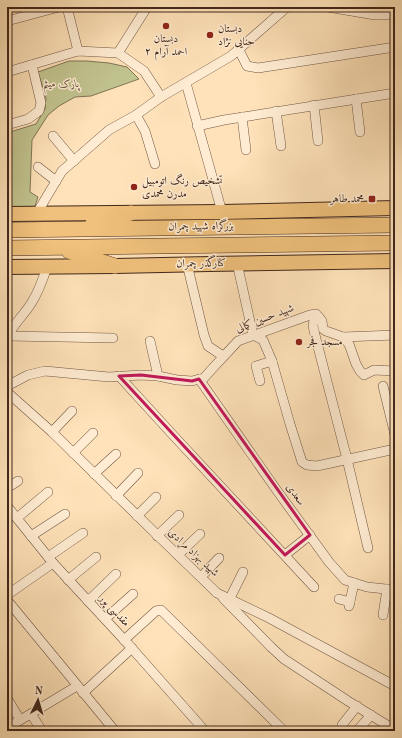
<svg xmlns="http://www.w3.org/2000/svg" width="402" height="738" font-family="'Old Standard TT',Amiri,serif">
<rect width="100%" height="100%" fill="#ffe2b9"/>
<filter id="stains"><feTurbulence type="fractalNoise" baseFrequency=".005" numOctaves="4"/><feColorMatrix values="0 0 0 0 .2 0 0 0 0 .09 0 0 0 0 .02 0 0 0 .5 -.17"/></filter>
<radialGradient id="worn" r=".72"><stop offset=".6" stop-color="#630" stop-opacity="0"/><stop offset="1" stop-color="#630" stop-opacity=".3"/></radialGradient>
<path fill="#c1c38f" stroke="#817556" d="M69,61H87L109,63L127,67L139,79L91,96L75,97L59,106L48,115L32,140L30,192L38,197L34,209H7V133L36,124L45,109L46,98L38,72Z"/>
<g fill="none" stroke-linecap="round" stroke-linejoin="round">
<defs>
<g id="minor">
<path d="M67,7L78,51"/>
<path d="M328,7L375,15H395"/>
<path d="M7,21L59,7"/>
<path d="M239,50L247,66L258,68L395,47"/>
<path d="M118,53L147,7"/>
<path d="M7,72L78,51L118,53L144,71L161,97"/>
<path d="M186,83L222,212"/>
<path d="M356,99L360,132"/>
<path d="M314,105L318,141"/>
<path d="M276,111L281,146"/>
<path d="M136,115L145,131L155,164"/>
<path d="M242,117L246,150"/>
<path d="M7,125L28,119L39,111L41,103L32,65"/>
<path d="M197,126L224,120L395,93"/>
<path d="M53,136L74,161"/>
<path d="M38,167L56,181"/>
<path d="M37,213L62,171L109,130L136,115L161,97L231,56L287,7"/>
<path d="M237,263L253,335L263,340L272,361L290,424L302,462L307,465L317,466L395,449"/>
<path d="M187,264L204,335L208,346L223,356"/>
<path d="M319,317L314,320L313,326L316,339L347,459L368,548"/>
<path d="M8,336L113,338"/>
<path d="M343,337L395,335"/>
<path d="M7,338C13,324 25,314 32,302C39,291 43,279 47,267"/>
<path d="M150,341L158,376"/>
<path d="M119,376L172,434L314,587"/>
<path d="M199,379L278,492L329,562L345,580L367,587L395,590"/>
<path d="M260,381L256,366L272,361"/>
<path d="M7,386L28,375L45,371L109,377L141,375L158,376L177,380L192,381L204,378L212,369L238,341L310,315L316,314L322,321L323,329L326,331L343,337L349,344L356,364L360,371L364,375L374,370L395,371"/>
<path d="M383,386L395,435"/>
<path d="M7,392L52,432L153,531L217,593L269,618L395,686"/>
<path d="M52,432L72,411"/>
<path d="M73,453L93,433"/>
<path d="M94,474L116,454"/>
<path d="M7,488L18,481"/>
<path d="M116,496L138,473"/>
<path d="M7,506L53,563L128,644L205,731"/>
<path d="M137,516L156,497"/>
<path d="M17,518L48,492"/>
<path d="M31,536L65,514"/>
<path d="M157,536L179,515"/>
<path d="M178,555L200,534"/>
<path d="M285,555L310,535"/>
<path d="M48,557L83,533"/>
<path d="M201,577L219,558"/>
<path d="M68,580L96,557"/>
<path d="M7,595L53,563"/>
<path d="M223,598L271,647L284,659L348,701L395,730"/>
<path d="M230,598L243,572"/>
<path d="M339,599L350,602"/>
<path d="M7,600L115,731"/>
<path d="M88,601L116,574"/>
<path d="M349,606L354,583"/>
<path d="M383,615L387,589"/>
<path d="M105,619L133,594"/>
<path d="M124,640L156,611L161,610L284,731"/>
<path d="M83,693L132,648"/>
<path d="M7,698L20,720"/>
<path d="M31,714L42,731"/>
<path d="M342,725L357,706"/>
<path d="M7,728L77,686"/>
<path d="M357,731L371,715"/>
</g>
<g id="primary">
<path d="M7,214L222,212L395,208"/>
<path d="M7,267L115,266L209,264L395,261"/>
</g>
<g id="trunk">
<path d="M93,223L131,213"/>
<path d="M7,230L395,225"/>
<path d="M7,248L395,243"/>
<path d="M69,251L115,266"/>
</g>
</defs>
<use href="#minor" stroke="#705643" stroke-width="10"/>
<use href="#primary" stroke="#41271c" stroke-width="16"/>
<use href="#trunk" stroke="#41271c" stroke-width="16"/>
<use href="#minor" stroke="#ffecd2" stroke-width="9"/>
<use href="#primary" stroke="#f0c17c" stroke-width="14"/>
<use href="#trunk" stroke="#f0c17c" stroke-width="15"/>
</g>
<path fill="none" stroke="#c2185b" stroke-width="3" stroke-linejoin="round" d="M141,375L192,381L199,379L310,535L285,555L119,376Z"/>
<g fill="#8f2418" stroke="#ffecd2" stroke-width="1.5">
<circle cx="166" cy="26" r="4"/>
<circle cx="210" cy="35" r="4"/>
<circle cx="134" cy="187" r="4"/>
<rect x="368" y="195" width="8" height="8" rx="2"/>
<circle cx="299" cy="342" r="4"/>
</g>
<g text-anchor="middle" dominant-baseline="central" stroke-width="3" stroke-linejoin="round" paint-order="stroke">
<g font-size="11" fill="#41271c" stroke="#ffecd2" text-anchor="start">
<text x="218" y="29">دبستان<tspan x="218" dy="13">حنایی نژاد</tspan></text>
<text x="166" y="39" text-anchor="middle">دبستان<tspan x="166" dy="13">احمد آرام ۲</tspan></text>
<text x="142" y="181">تشخیص رنگ اتومبیل<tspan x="142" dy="13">مدرن محمدی</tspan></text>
<text x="364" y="199" text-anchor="end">محمد طاهر</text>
<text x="307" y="342">مسجد فجر</text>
</g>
<g font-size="11" font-style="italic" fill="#614e39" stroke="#ffecd2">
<text x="61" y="84">پارک میثم</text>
</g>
<g font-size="11" fill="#41271c" stroke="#ffecd2">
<text transform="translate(201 227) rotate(-1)">بزرگراه شهید چمران</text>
<text transform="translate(201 264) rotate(-1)">کنارگذر چمران</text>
<text transform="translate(265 319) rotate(-21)">شهید حسین کمالی</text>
<text transform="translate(295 495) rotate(54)">سعدی</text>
<text transform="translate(193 553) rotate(43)">شهید بهزاد مرادی</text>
<text transform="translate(114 611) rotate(47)">مقدسی پور</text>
</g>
</g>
<rect width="402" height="738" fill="none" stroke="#ffe2b9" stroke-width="24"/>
<rect x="8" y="8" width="386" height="722" fill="none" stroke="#41271c" stroke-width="2"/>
<rect x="12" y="12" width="378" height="714" fill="none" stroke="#41271c"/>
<g transform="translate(38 700) rotate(5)" stroke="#ffecd2" stroke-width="3" paint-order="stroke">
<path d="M0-3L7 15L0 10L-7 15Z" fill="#41271c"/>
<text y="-6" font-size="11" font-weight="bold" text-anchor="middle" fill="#41271c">N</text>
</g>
<rect width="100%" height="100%" filter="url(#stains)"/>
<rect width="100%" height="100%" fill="url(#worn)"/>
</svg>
